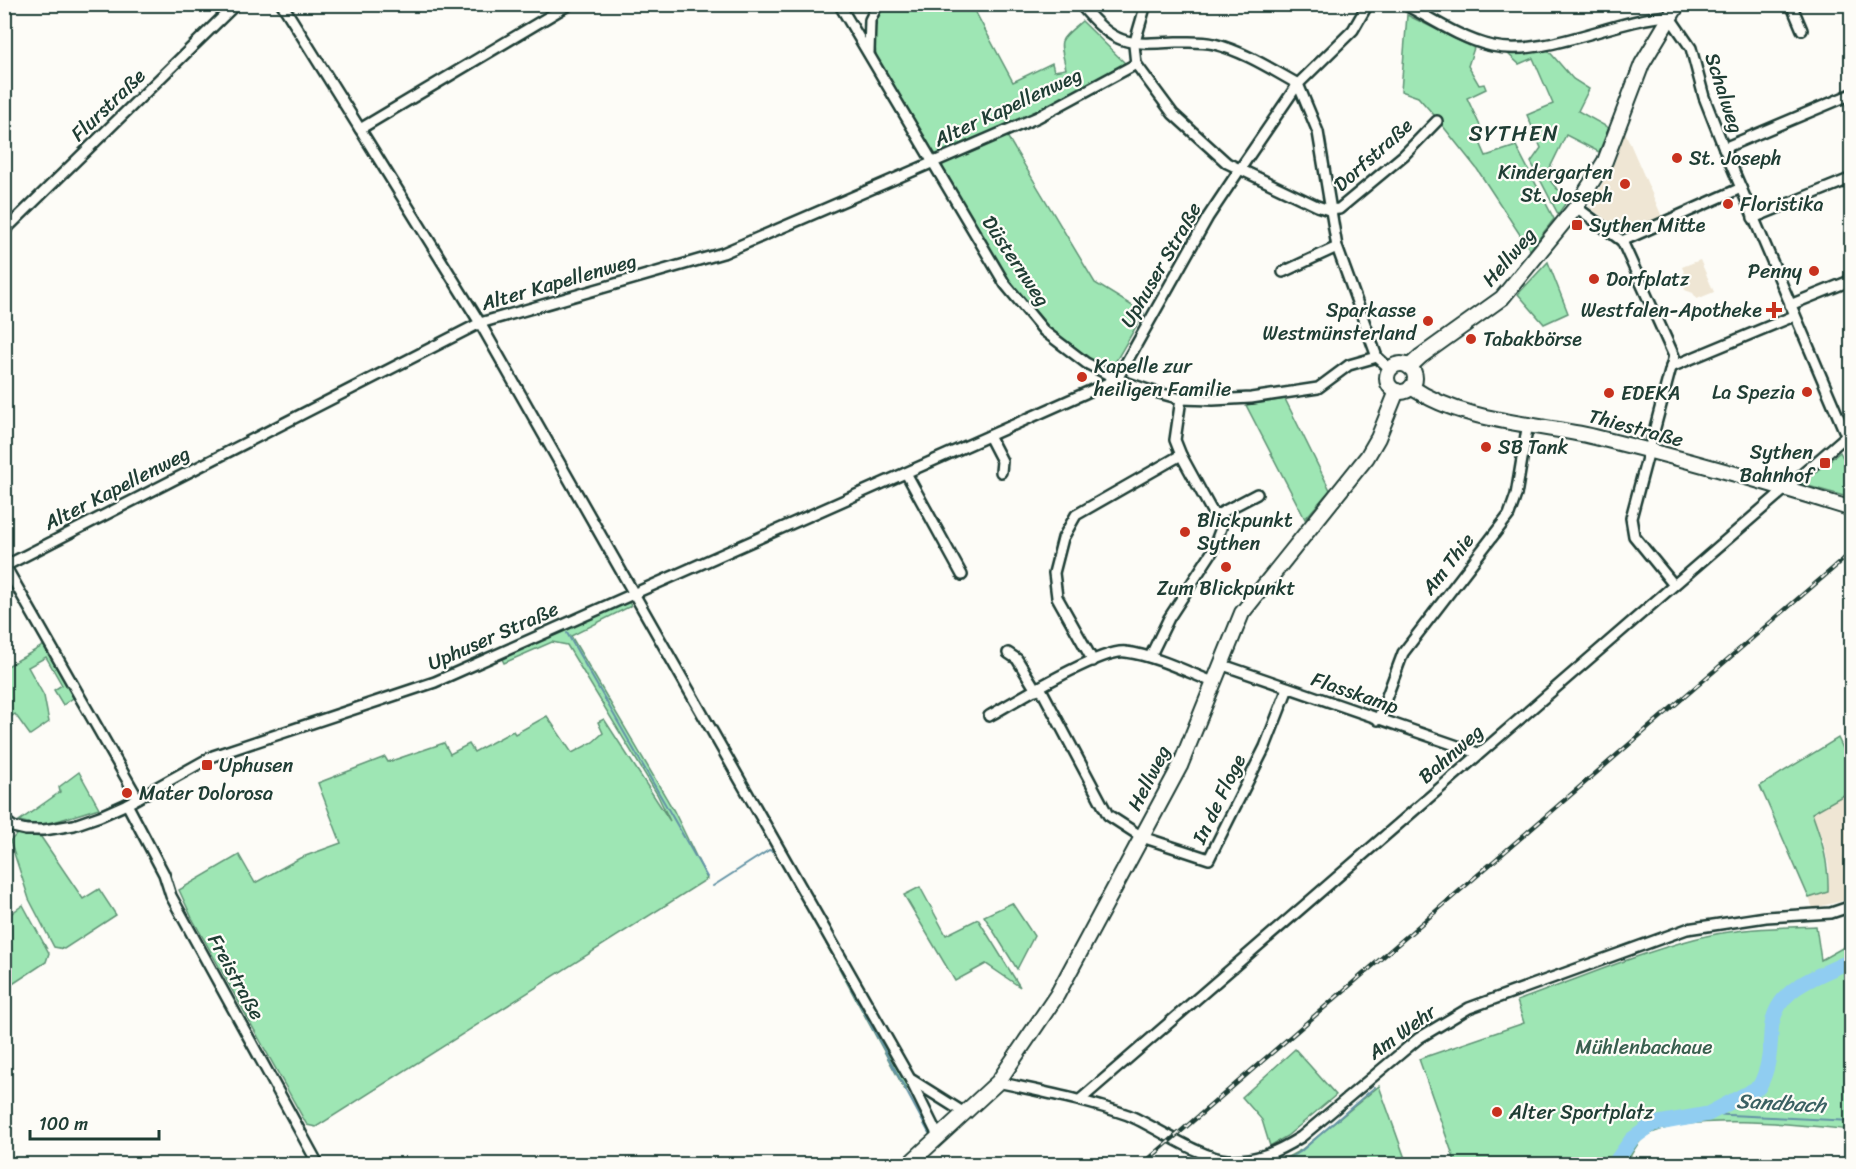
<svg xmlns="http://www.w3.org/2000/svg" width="1856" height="1169" font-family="Sriracha,sans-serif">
<rect width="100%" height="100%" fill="#fdfcf7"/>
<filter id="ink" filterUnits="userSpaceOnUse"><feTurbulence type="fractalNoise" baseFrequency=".0167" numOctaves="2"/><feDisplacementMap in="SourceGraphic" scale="12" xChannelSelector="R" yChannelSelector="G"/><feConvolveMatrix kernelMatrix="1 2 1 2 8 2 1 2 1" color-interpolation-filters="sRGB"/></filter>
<g filter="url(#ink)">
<g fill="#efe6d4">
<path d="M1625,132L1663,219L1625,234L1589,207L1615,161Z"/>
<path d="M1700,260L1714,292L1697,299L1693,293L1685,290L1684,286L1687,280L1682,267Z"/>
<path d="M1851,790V899L1813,908L1809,898L1828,892L1829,867L1823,841L1811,813Z"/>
</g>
<g fill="#9ee6b4" stroke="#5e9274" stroke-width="1.5">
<path d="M882,5H926L929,8L935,5H988L975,11L1013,82L1052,63L1054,71L1066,69C1059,37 1057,43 1082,21L1126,64L1039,114L940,157L932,155L877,60L873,34Z"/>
<path d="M1407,15L1474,48L1468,66L1479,85L1484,84L1486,89L1467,98L1481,128L1475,131L1486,156L1516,146L1554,219L1530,250L1477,169L1434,115L1418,97L1401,91Z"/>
<path d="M1547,49L1573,79L1589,89L1578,111L1609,128L1599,152L1566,135L1546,176L1557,189L1570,197L1558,214L1531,162L1541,148L1527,115L1553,104L1533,58L1519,64L1506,52Z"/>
<path d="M1007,136L1095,283L1144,313L1113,366L1104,369C1023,327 985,245 942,170L943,163Z"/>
<path d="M1548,262L1568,313L1544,324L1518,294Z"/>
<path d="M1285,399L1330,490L1305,519L1246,405Z"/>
<path d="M1840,452L1851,473V498L1801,484Z"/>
<path d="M629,602L631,606L571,636L674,811L707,879L316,1127L307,1125L192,918L179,890L239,855L255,883L300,858L341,843L318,783L385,757L388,762L444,743L450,754L469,744L474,752L513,731L515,734L547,716L572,753L593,742L603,733L598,722L604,719L670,821L657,794L567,645L552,642L504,663L501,657Z"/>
<path d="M46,644L76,696L63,705L54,690L62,685L46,657L28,667L44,696L49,722L30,735L15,714L5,721L4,668Z"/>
<path d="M1838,738L1851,765V791L1812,813C1822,841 1829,862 1828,892L1809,898L1760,786Z"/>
<path d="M79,772L99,808L41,826L19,821L60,792L59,787Z"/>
<path d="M17,834L41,837L83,899L99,889L116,915L64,949L54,947L29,899L10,841Z"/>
<path d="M920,887L946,935L978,919L1020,987L986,964L955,981L904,895Z"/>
<path d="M1012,903L1034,936L1017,969L984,916Z"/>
<path d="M23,905L49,953L46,962L5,989V918Z"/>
<path d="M1816,926L1821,960L1851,943V1130C1802,1125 1692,1112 1648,1135C1637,1141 1632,1154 1626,1164H1456L1419,1059L1524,1023L1517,1001C1575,980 1634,955 1694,939C1733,928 1775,928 1816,926Z"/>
<path d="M829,942L899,1069L909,1088L905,1090L826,944Z"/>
<path d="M1295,1049L1336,1095L1287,1136L1270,1146L1262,1120L1242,1097Z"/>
<path d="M1379,1086L1407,1164H1275L1301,1150Z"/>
</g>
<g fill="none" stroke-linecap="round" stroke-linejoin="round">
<g stroke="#6393a5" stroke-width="2">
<path d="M567,633L707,877"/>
<path d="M713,886L769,850L778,853"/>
<path d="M812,916L929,1133"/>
<path d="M1708,1114L1852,1121"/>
<path d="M1280,1164L1300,1152L1375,1087"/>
</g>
<path stroke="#90cdf1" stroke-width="15" d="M1614,1164L1632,1139L1653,1124L1708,1114L1759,1087C1769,1069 1770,1052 1771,1033C1773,987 1816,978 1852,960"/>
<defs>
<g id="street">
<path d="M282,4L360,129L570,4"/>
<path d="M839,4L1005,284L1044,331L1086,363L1117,379L1148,390L1181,399L1213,400L1251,398L1318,388L1349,365L1377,357"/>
<path d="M1080,4C1115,46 1126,45 1177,42C1189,42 1202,41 1214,44C1243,51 1271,69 1298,84L1318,132L1337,247L1377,357L1390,369"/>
<path d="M1146,4L1134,45L1136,64L1173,114L1227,163L1317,206L1329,210L1339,209L1404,155L1437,121"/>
<path d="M1404,4C1432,19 1461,39 1492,46C1544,58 1615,19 1669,16L1691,48L1704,97L1724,148L1852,449"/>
<path d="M1791,4L1802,30"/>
<path d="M869,52L870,20L878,4"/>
<path d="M360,129L480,323L910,1079L939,1138"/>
<path d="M1724,148L1852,94"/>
<path d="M1576,207L1622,241L1674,356L1631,518L1634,536L1674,585"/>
<path d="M1753,218L1852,178"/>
<path d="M4,231L236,4"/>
<path d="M1622,241L1741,188"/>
<path d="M1283,272L1337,247"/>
<path d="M1790,305L1852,280"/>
<path d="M1671,367L1794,316"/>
<path d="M989,436L1002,461L1001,472"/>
<path d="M906,473L962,575"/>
<path d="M1215,516L1257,494"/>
<path d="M4,564L137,797"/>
<path d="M5,566L480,323L723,253L1038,117L1136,64"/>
<path d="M1008,653L1017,659L1036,690"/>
<path d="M1150,657L1169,618L1212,552L1221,528L1181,455L1175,440L1181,399"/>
<path d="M1093,661L1057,597L1054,573L1063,538L1076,515L1181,455"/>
<path d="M1220,664L1478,753"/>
<path d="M1040,687L1108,815L1142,837L1209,859L1265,747L1288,688"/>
<path d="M989,716C1014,702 1101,648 1126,652C1156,656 1185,671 1213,682"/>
<path d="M1378,720L1403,653L1509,515L1516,495L1528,423"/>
<path d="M127,804L164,874L171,896L318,1164"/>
<path d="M4,820L13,827L26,830H44L74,825L100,816L127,804L213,756L435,682L1117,379L1208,217L1240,169L1298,84L1353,30L1368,4"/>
<path d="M912,1080L966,1114"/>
<path d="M998,1082C1042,1092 1085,1100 1128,1115C1155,1126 1201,1159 1228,1160C1257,1161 1277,1152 1301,1137L1419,1038L1469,1008L1687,929L1766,917L1831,913L1852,906"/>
<path d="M1080,1100L1852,431"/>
</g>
<g id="secondary">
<circle cx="1401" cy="378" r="14"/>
<path d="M1409,367L1421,356L1502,298L1576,207L1605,161L1642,64L1678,4"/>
<path d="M1411,387C1464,423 1535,423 1595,437C1681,458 1767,482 1852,509"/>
<path d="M909,1164L998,1082L1057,995L1180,766L1242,613L1367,457L1378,438L1397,391"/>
</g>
</defs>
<use href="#street" stroke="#1f3d34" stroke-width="14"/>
<use href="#secondary" stroke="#1f3d34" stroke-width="18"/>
<use href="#street" stroke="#fdfcf7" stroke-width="9"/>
<use href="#secondary" stroke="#fdfcf7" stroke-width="14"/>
<defs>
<path id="rail" d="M1143,1164L1852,552"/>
</defs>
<use href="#rail" stroke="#1f3d34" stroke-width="4.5"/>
<use href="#rail" stroke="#fdfcf7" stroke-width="2" stroke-dasharray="7" stroke-linecap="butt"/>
</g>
</g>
<g fill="#c8321e" stroke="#fdfcf7" stroke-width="2">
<circle cx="1677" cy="158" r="6"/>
<circle cx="1625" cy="184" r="6"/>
<circle cx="1728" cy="204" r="6"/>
<rect x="1571" y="219" width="12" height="12" rx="3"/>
<circle cx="1814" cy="271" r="6"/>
<circle cx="1594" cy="279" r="6"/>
<path d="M1771 301h6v6h6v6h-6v6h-6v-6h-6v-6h6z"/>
<circle cx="1428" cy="321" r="6"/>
<circle cx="1471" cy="339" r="6"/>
<circle cx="1082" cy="377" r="6"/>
<circle cx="1807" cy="392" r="6"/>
<circle cx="1609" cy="393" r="6"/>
<circle cx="1486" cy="447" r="6"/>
<rect x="1819" y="457" width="12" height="12" rx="3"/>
<circle cx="1185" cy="532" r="6"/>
<circle cx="1226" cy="567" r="6"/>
<rect x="201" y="759" width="12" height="12" rx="3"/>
<circle cx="127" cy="793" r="6"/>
<circle cx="1497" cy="1112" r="6"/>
</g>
<g text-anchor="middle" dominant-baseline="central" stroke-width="4.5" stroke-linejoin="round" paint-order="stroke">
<g font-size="20" fill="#1f3d34" stroke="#fdfcf7">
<text transform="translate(1724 93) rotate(72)">Schalweg</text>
<text transform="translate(108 105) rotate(-44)">Flurstraße</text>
<text transform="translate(1008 107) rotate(-25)">Alter Kapellenweg</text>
<text transform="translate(1373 155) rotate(-42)">Dorfstraße</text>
<text transform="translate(1509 257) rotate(-49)">Hellweg</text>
<text transform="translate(1016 261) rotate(56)">Düsternweg</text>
<text transform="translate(1161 265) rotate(-60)">Uphuser Straße</text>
<text transform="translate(559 282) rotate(-16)">Alter Kapellenweg</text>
<text transform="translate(1636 428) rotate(15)">Thiestraße</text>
<text transform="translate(117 488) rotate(-27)">Alter Kapellenweg</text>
<text transform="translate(1448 564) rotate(-52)">Am Thie</text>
<text transform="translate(493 636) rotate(-24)">Uphuser Straße</text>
<text transform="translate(1355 693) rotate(19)">Flasskamp</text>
<text transform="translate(1451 754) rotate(-41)">Bahnweg</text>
<text transform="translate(1149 778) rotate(-63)">Hellweg</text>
<text transform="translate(1219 799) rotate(-64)">In de Floge</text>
<text transform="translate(236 977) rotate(61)">Freistraße</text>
<text transform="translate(1402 1032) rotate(-36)">Am Wehr</text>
</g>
<g font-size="20" fill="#1f3d34" stroke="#fdfcf7" text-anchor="start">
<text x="1689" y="158">St. Joseph</text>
<text x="1613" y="172" text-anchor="end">Kindergarten<tspan x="1613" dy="23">St. Joseph</tspan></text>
<text x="1740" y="204">Floristika</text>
<text x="1589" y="225">Sythen Mitte</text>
<text x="1802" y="271" text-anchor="end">Penny</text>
<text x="1606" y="279">Dorfplatz</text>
<text x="1416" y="310" text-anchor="end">Sparkasse<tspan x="1416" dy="23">Westmünsterland</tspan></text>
<text x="1762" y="310" text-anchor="end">Westfalen-Apotheke</text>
<text x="1483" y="339">Tabakbörse</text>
<text x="1094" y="366">Kapelle zur<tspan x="1094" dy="23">heiligen Familie</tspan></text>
<text x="1795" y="392" text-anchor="end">La Spezia</text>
<text x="1621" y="393">EDEKA</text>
<text x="1498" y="447">SB Tank</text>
<text x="1813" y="452" text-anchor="end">Sythen<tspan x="1813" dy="23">Bahnhof</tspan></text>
<text x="1197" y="520">Blickpunkt<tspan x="1197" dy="23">Sythen</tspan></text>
<text x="1226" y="588" text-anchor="middle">Zum Blickpunkt</text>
<text x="219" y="765">Uphusen</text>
<text x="139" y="793">Mater Dolorosa</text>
<text x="1509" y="1112">Alter Sportplatz</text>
</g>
<g font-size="20" fill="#385f4e" stroke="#fdfcf7">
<text x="1644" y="1047">Mühlenbachaue</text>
</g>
<g font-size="21" font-style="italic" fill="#3b6163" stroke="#fdfcf7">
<text transform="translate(1781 1103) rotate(3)">Sandbach</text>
</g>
<g font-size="22" letter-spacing="1.5" fill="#1f3d34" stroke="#fdfcf7">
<text x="1514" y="133">SYTHEN</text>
</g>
</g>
<rect width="1856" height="1169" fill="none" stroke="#fdfcf7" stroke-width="24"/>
<rect x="12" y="12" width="1832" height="1145" fill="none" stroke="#1f3d34" stroke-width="2" filter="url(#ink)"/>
<path d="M30 1130v9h129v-9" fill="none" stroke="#1f3d34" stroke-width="3"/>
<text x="39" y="1130" font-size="18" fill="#1f3d34" stroke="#fdfcf7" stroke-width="4.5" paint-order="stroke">100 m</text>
</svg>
